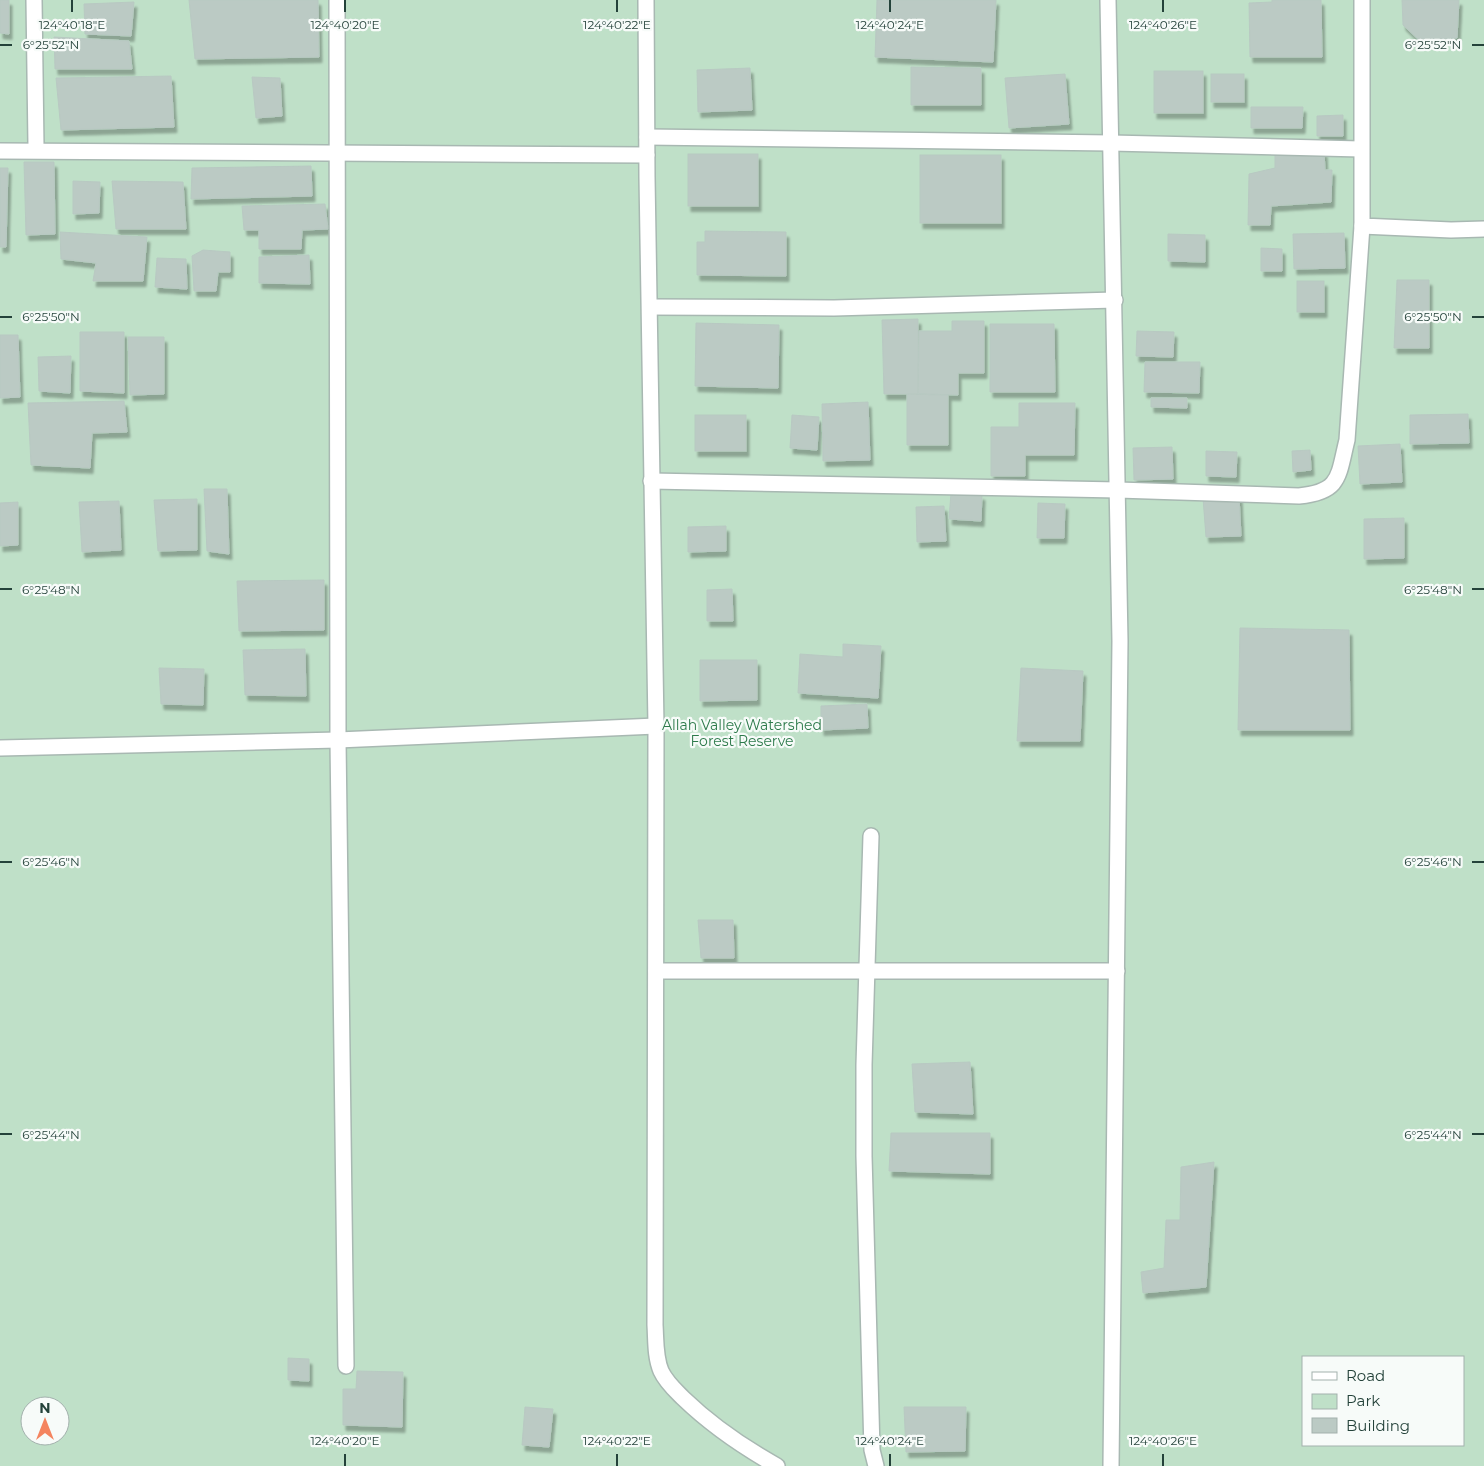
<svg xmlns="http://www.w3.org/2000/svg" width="1484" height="1466" font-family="Montserrat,sans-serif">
<defs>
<filter id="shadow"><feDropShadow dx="3" dy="5.5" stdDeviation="1" flood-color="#0004"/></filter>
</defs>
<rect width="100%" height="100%" fill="#e6efeb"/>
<path fill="#bfe0c8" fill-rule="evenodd" d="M0,0H1484V1466H0ZM1303,1357H1463V1445H1303ZM30,1406H60V1436H30Z"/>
<g fill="#bbcac4" stroke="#b8c9c2" filter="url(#shadow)">
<path d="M0,0H9V34L0,33Z"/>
<path d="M189,0H318L319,57L195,59Z"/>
<path d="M877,0H996L993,62L875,57Z"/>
<path d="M1272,0H1321L1322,57H1250L1249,3L1272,2Z"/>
<path d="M1402,0H1459L1457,38L1420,41L1403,25Z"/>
<path d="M134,2L131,36L85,34L84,4Z"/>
<path d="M54,37L129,41L132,69H55Z"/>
<path d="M911,67L981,68V105H911Z"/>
<path d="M750,68L752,110L698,112L697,70Z"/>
<rect x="1154" y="71" width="49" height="42"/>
<path d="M1065,74L1069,124L1009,128L1005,78Z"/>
<rect x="1211" y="74" width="33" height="28"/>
<path d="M171,76L174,127L61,130L56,78Z"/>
<path d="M252,77L280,78L282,116L256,118Z"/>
<path d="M1251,107H1303L1302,128H1251Z"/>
<path d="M1343,115V136H1317V116Z"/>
<path d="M1324,151L1325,170H1332L1331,202L1271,206L1270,225H1248L1249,174L1275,168V154Z"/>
<rect x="688" y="154" width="70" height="52"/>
<rect x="920" y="155" width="81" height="68"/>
<path d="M24,162H54L55,234L26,235Z"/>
<path d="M311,166L312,196L191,199L192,168Z"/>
<path d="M0,168H8L6,247H0Z"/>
<path d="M73,181L100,182L99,213L73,214Z"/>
<path d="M112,181L183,182L186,229H116Z"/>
<path d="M325,204L328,229L302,230L301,249H259V230H244L242,206Z"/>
<path d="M705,231L786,232V276L697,275V242H705Z"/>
<path d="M60,232L147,237L143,281H93L96,263L61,259Z"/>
<path d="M1344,233L1345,268L1294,269L1293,234Z"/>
<path d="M1168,234L1205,235V262L1168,261Z"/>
<path d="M1261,248L1282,249V271H1261Z"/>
<path d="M203,250L230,252V272H218L216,291H194L192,256Z"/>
<path d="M309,255L310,284L259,283V257Z"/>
<path d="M157,258L186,259L187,289L155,287Z"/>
<path d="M1397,280H1429V348H1394Z"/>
<rect x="1297" y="281" width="27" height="31"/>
<path d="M918,319V394H884L882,320Z"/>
<path d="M952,321H984V373H958V395L918,394L919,331H952Z"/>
<path d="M696,323L779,325L778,388L695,386Z"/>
<path d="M990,324H1054L1055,392H990Z"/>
<path d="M1137,331L1174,332L1173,357L1136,356Z"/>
<path d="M80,332H124V393L80,391Z"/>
<path d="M0,335H18L20,397L0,398Z"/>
<path d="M128,337H164V394L130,395Z"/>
<path d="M71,356L70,393L39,391L38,357Z"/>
<path d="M1145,362H1200L1199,393L1144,392Z"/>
<path d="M907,394L948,395V445H907Z"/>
<path d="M1151,398H1187V408L1151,407Z"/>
<path d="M124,401L127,432L92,433L90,468L31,465L28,403Z"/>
<path d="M868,402L870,460L823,461L822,404Z"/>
<path d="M1019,403H1075L1074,455H1025V476H991V427H1019Z"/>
<path d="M1468,414L1469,443L1410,444V415Z"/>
<rect x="695" y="415" width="51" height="36"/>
<path d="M792,415L819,417L817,450L790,448Z"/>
<path d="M1400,444L1402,482L1360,484L1358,446Z"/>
<path d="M1172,447L1173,479L1134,480L1133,448Z"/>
<path d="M1310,450L1311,470L1293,472L1292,451Z"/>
<path d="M1206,451L1237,452L1236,477L1206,476Z"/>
<path d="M204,489H227L229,554L207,551Z"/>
<path d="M951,493L982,495L981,521L949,519Z"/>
<path d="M1239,496L1241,536L1206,537L1203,498Z"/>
<path d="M197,499V550L158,551L154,500Z"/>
<path d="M119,501L121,550L82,552L79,502Z"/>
<path d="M18,502V545L0,546V503Z"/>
<path d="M1038,503L1065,504L1064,538H1037Z"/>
<path d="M944,506L946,541L917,542L916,507Z"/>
<path d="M1404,518V558L1364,559V519Z"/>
<path d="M726,526V551L688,552V527Z"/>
<path d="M324,580V630L239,631L237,581Z"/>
<path d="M732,589L733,621H707V590Z"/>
<path d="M1240,628L1349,630L1350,730H1238Z"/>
<path d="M843,644L881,646L878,698L798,693L800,654L843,657Z"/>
<path d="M305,649L306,696L245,695L243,650Z"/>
<path d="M700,660H757V700L700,701Z"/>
<path d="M159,668L204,669L203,705L161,704Z"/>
<path d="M1021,668L1083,671L1080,741H1017Z"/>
<path d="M867,704L868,728L821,730V706Z"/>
<path d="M698,920H733L734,958H701Z"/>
<path d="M970,1062L973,1114L915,1112L912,1064Z"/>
<path d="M891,1133H990V1174L889,1171Z"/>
<path d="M1214,1162L1206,1287L1143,1293L1141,1272L1164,1268L1166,1220H1180L1181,1167Z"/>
<path d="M288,1358L309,1359V1381L288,1380Z"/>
<path d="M357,1371L403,1372L402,1427L343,1425V1389H356Z"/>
<path d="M525,1407L553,1409L549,1447L522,1445Z"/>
<path d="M904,1407H966L965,1451L906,1452Z"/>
</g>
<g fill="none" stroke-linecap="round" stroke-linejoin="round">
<defs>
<g id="minor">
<path d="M34,0L36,146"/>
<path d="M337,0L338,740L346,1366"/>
<path d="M646,0L647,177L656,726L655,1325C656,1340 655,1357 661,1371C666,1382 675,1390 683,1398C711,1425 743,1447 777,1466"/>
<path d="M1108,0L1120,641L1111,1466"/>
<path d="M1362,0V226L1451,230L1484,229"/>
<path d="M647,137L1111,143L1361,149"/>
<path d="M0,151L647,155"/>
<path d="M650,307L834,308L1115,300"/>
<path d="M651,481L1118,490L1299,496C1341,492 1338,476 1347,440L1362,226"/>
<path d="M0,748L338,740L656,726"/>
<path d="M871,836L864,1065V1156L872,1450L876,1466"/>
<path d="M656,971H1117"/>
</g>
</defs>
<use href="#minor" stroke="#a8b8b2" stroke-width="18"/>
<use href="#minor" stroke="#fff" stroke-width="15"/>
</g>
<path fill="none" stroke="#24423a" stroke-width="2" d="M72,0V12M345,0V12M617,0V12M890,0V12M1163,0V12M0,45H12M1472,45H1484M0,317H12M1472,317H1484M0,589H12M1472,589H1484M0,862H12M1472,862H1484M0,1134H12M1472,1134H1484M345,1454V1466M617,1454V1466M890,1454V1466M1163,1454V1466"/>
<g text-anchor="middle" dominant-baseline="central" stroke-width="4.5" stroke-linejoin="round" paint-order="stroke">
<g font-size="14" fill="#2d7a4b" stroke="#f7fbf9">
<text x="742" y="725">Allah Valley Watershed<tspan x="742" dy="16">Forest Reserve</tspan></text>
</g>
</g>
<g font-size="12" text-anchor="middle" fill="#24423a" stroke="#f7fbf9" stroke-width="4.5" stroke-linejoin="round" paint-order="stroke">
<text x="72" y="29">124°40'18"E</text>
<text x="345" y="29">124°40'20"E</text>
<text x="617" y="29">124°40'22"E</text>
<text x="890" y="29">124°40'24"E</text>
<text x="1163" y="29">124°40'26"E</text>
<text x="51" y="49">6°25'52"N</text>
<text x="1433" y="49">6°25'52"N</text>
<text x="51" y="321">6°25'50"N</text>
<text x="1433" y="321">6°25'50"N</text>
<text x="51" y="594">6°25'48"N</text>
<text x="1433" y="594">6°25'48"N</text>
<text x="51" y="866">6°25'46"N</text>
<text x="1433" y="866">6°25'46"N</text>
<text x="51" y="1139">6°25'44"N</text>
<text x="1433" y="1139">6°25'44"N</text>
<text x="345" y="1445">124°40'20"E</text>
<text x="617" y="1445">124°40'22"E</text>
<text x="890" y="1445">124°40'24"E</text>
<text x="1163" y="1445">124°40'26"E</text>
</g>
<rect x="1302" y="1356" width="162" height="90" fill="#f7fbf9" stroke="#a3b1ad"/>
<rect x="1312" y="1372" width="25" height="8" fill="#ffffff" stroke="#a3b1ad"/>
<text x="1346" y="1381" font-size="15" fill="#24423a">Road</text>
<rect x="1312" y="1394" width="25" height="15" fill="#bfe0c8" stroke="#a3b1ad"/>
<text x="1346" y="1406" font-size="15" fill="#24423a">Park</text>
<rect x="1312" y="1418" width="25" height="15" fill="#bbcac4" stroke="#a3b1ad"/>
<text x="1346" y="1431" font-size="15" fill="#24423a">Building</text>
<g transform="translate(45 1421)"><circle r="24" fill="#f7fbf9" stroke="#a3b1ad"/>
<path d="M0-4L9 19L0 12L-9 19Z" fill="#f4845f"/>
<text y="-8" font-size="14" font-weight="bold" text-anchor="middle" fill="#24423a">N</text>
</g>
</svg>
